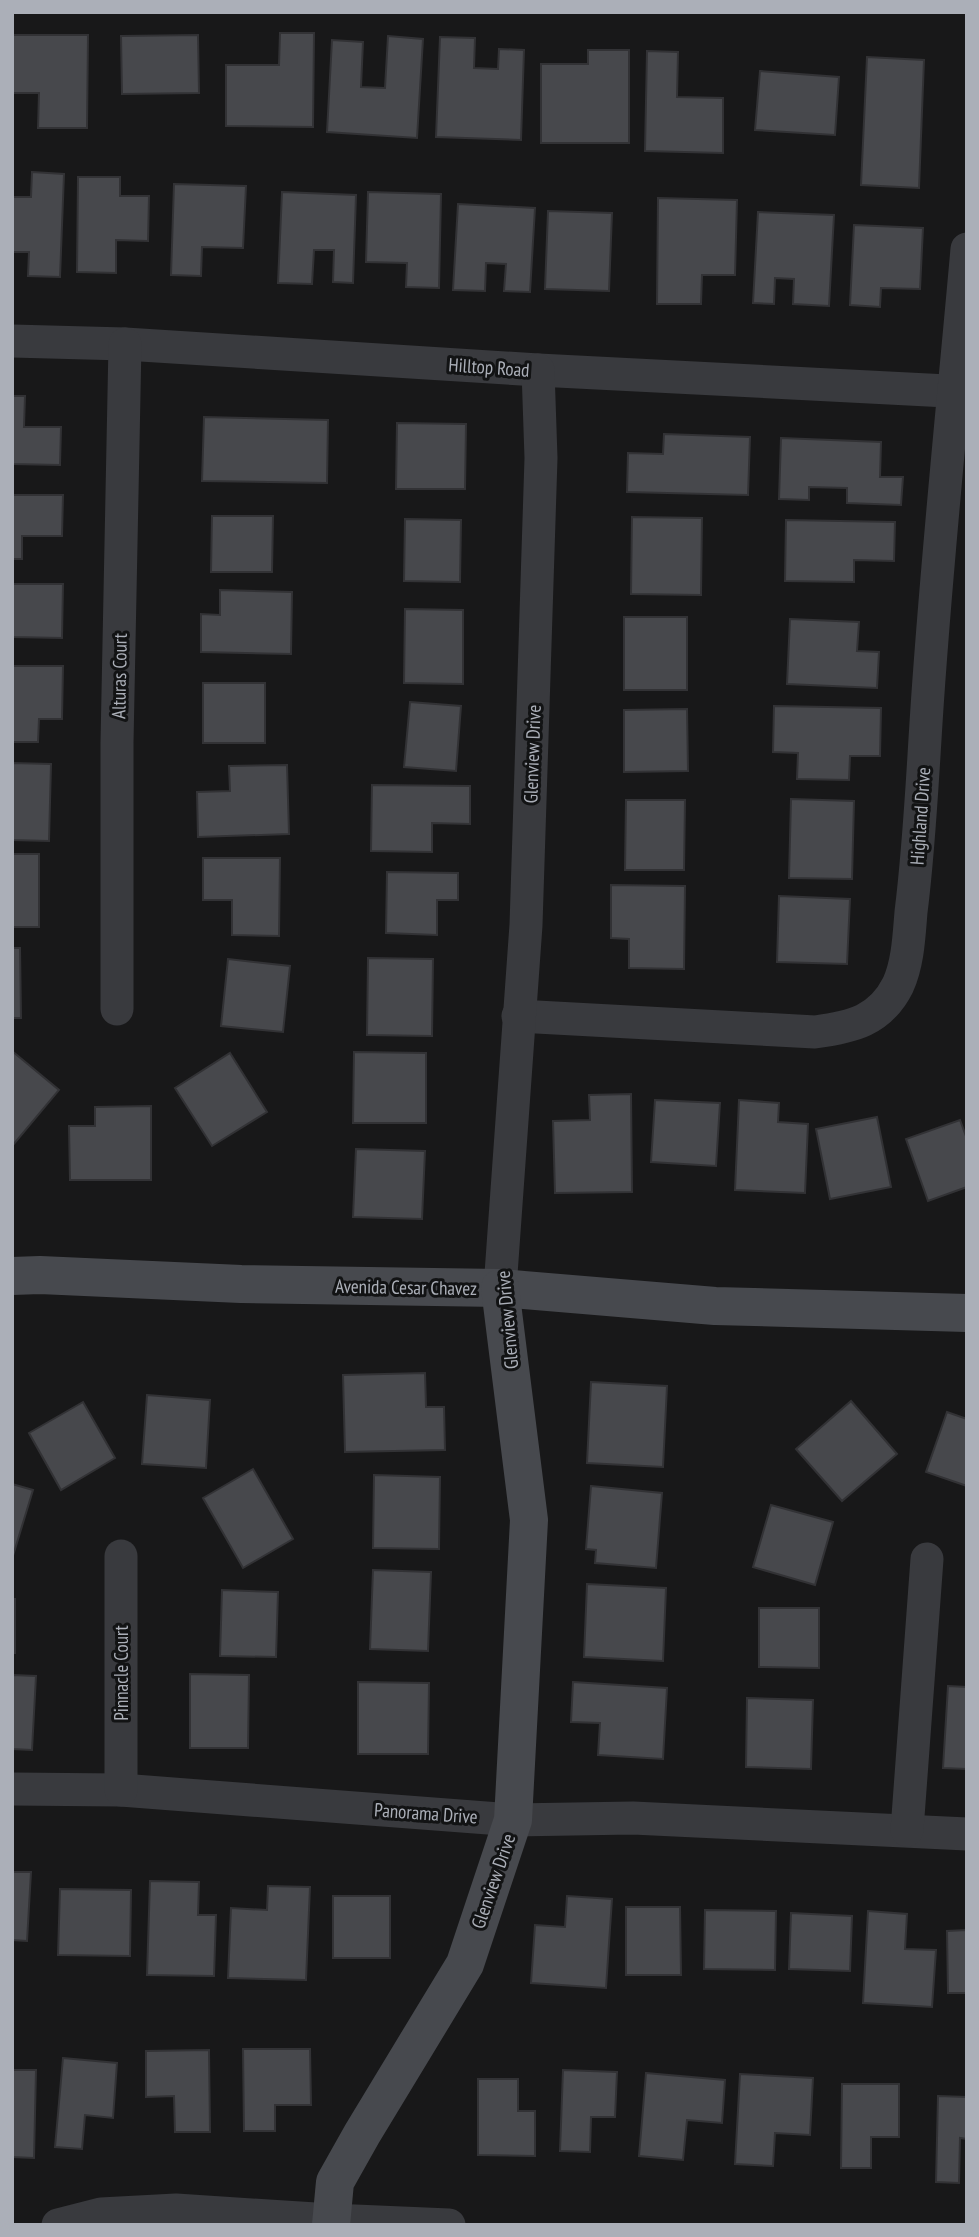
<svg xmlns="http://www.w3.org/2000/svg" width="979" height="2237" font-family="'PT Sans Narrow',sans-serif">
<rect width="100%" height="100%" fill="#181819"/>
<g fill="#47484c" stroke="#323235" stroke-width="2">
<path d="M280,33H314L313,127L226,126V65H279Z"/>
<path d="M12,35H88L87,128H38L39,93H12Z"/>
<path d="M198,35L199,93L122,94L121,36Z"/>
<path d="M388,36L423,39L417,138L327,132L332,40L363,42L361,87L385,88Z"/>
<path d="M440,37L475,38L474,68L498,69L499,49L524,50L521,140L436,137Z"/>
<path d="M588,50H629V143H541V64H588Z"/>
<path d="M647,51L678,52L677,97L723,98V153L645,151Z"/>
<path d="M867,57L924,60L919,188L861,185Z"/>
<path d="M760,71L839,77L835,135L755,130Z"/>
<path d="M32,172L64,174L60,277L28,276L29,252H12V197H31Z"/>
<path d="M78,177H120V196H149L148,241L116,240V273L77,272Z"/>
<path d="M174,184L246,186L243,248L202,247L201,276L171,275Z"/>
<path d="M282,192L356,195L353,283L333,282L334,250H314L312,284L278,283Z"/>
<path d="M368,192L441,194L439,288L406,287L407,263L366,262Z"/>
<path d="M658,198L737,200L735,275H702L701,304H657Z"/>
<path d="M458,204L535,208L530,292L504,291L506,264L486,263L485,291L453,290Z"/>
<path d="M548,211L612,213L609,291L545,289Z"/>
<path d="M758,212L834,215L829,306L793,304L794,279L775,278L774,304L753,303Z"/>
<path d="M854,225L923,228L920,289L881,288L880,307L850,305Z"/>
<path d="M12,396H25L24,427H61L60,465L12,464Z"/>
<path d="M204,417L328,420L327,483L202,481Z"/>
<path d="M397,423L466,424L465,489H396Z"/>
<path d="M664,434L750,437L748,495L627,492L628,453L663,454Z"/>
<path d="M781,438L881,442L880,477H903L901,505L847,503V488L809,487V500L779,499Z"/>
<path d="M12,495H63L62,536H22V559H12Z"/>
<path d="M212,516H273L272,572H211Z"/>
<path d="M632,517L702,518L701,595L631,594Z"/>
<path d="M405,519L461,520L460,582L404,581Z"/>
<path d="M786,520L895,522L894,561L854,560V582L785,581Z"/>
<path d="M12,584H63L62,638L12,637Z"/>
<path d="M220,590L292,592L291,654L201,652V614L220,615Z"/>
<path d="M405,609L463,610V684L404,683Z"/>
<rect x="624" y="617" width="63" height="73"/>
<path d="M790,619L859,622L857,651L879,652L877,688L787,684Z"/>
<path d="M12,666H63L62,719H39L38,742H12Z"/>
<rect x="203" y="683" width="62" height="60"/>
<path d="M410,702L461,706L456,771L404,767Z"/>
<path d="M774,706L881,708L880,756H850L849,780L797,779L798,753L773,752Z"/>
<path d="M687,709L688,771L624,772V710Z"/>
<path d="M12,763L51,764L49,841L12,840Z"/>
<path d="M287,765L289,834L198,837L197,792L230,791L229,766Z"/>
<path d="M372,785L470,786V824L432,823V852L371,851Z"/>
<path d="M791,799L854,801L852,879L789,878Z"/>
<path d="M626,800H685L684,870H625Z"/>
<rect x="12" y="854" width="27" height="73"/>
<path d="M203,858H280L279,936L232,935V900H203Z"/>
<path d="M387,872L458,873V900H437V935L386,933Z"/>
<path d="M611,885L685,886L684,969L629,968V939L611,938Z"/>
<path d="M779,896L850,899L847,964L777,962Z"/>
<path d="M12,948H20L21,1018H12Z"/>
<path d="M368,958L433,959L432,1036L367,1035Z"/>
<path d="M228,959L290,966L283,1032L221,1026Z"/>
<path d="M12,1051L59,1090L13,1145H12Z"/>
<path d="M354,1052L426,1053V1123H353Z"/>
<path d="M230,1053L267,1112L212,1146L175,1088Z"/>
<path d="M631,1094L632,1192L555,1193L553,1121L590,1120L589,1095Z"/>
<path d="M655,1100L720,1103L716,1166L651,1162Z"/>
<path d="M739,1100L779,1103L778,1122L808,1124L805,1193L735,1190Z"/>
<path d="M151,1106V1180H70L69,1126H95V1107Z"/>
<path d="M877,1117L891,1187L830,1199L816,1129Z"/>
<path d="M960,1120L967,1139V1187L928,1201L906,1139Z"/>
<path d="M356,1149L425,1151L422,1219L353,1217Z"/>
<path d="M425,1373L426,1407H444L445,1450L345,1452L343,1375Z"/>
<path d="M591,1382L667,1386L663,1467L587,1463Z"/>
<path d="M147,1395L210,1400L206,1468L142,1464Z"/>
<path d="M851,1401L897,1454L842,1501L796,1449Z"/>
<path d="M83,1402L115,1458L61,1490L29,1433Z"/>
<path d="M947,1412L967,1419V1486L926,1472Z"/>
<path d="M253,1469L293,1539L243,1568L203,1498Z"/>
<path d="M374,1475L440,1477L439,1549L373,1548Z"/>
<path d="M12,1484L33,1490L12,1559Z"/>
<path d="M591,1486L662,1493L656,1568L595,1563L596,1550L586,1549Z"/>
<path d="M771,1505L833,1522L815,1585L753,1567Z"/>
<path d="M373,1570L431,1572L428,1651L370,1649Z"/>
<path d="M587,1584L666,1588L663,1661L584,1657Z"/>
<path d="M222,1590L278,1592L276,1657L220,1656Z"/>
<rect x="12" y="1599" width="3" height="54"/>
<path d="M759,1608H819V1668L759,1667Z"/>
<path d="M190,1674L249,1675L248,1748H190Z"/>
<path d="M12,1675L36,1676L32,1750L12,1749Z"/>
<path d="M358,1682L429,1683L428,1754H358Z"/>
<path d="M573,1682L667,1688L663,1759L598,1755L600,1723L571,1722Z"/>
<path d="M948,1686L967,1687V1769L943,1768Z"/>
<path d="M747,1698L813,1700L811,1769L746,1767Z"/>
<path d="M12,1872H31L27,1941L12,1940Z"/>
<path d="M150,1881L199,1882L198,1915H216L214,1976L147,1975Z"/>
<path d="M268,1886L310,1887L306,1980L228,1978L231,1908L267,1910Z"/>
<path d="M60,1889L131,1890L130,1956L58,1955Z"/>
<rect x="333" y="1896" width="57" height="62"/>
<path d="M567,1896L612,1899L606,1988L531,1983L535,1925L565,1927Z"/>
<path d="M626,1907H680L681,1975H626Z"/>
<path d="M705,1910L776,1911L775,1970L704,1969Z"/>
<path d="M868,1911L907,1914L905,1949L936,1950L932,2007L863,2003Z"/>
<path d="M791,1913L852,1916L850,1971L789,1969Z"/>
<path d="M967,1930V1993H948L947,1931Z"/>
<path d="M243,2049H310L311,2105H275V2131H244Z"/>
<path d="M209,2050L210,2132H175L174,2096L146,2097V2051Z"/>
<path d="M63,2058L117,2063L113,2118L85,2115L82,2149L55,2147Z"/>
<path d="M12,2070H36L34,2158L12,2157Z"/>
<path d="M563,2070L617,2072L615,2117H591L590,2152L560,2151Z"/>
<path d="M646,2073L725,2080L722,2123L687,2120L683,2160L639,2156Z"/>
<path d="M740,2074L813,2078L810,2135L775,2133L773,2166L735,2164Z"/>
<path d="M478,2079H518V2111H535V2156L478,2155Z"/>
<path d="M842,2084H899V2137H871V2168H841Z"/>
<path d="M938,2096L967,2097V2139L960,2138L959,2183L936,2182Z"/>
</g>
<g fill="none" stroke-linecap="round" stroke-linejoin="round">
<g stroke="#393a3e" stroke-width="33">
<path d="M12,341L125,344L538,370L967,392"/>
<path d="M117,1009V743L125,344"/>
<path d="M518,1016L815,1032C852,1027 880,1021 898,985C908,963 909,936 911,912C919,849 922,786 926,723C936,564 953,407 967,249"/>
<path d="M500,1288L526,925L541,458L538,370"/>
<path d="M12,1789L121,1790L513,1820L633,1818L967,1834"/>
<path d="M121,1790V1556"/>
<path d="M907,1830L927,1559"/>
<path d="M58,2225L101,2214L176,2210L331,2220L449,2225"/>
</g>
<g stroke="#47494e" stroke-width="38">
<path d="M12,1276L40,1275L241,1284L500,1288L715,1306L967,1313"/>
<path d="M331,2225L335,2182L362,2134L465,1964L513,1820L529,1520L500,1288"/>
</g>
</g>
<g text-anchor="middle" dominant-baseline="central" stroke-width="6" stroke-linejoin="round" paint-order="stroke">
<g font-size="19" fill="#abafb8" stroke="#121314">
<text transform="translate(489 367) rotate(4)">Hilltop Road</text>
<text transform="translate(119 676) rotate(-89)">Alturas Court</text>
<text transform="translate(532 754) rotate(-88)">Glenview Drive</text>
<text transform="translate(920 816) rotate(-86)">Highland Drive</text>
<text transform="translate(406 1287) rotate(1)">Avenida Cesar Chavez</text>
<text transform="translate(507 1320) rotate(-95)">Glenview Drive</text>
<text transform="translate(121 1673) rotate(-90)">Pinnacle Court</text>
<text transform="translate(426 1813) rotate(4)">Panorama Drive</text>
<text transform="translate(493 1881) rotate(-71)">Glenview Drive</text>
</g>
</g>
<rect width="979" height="2237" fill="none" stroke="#abafb8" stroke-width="28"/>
</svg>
